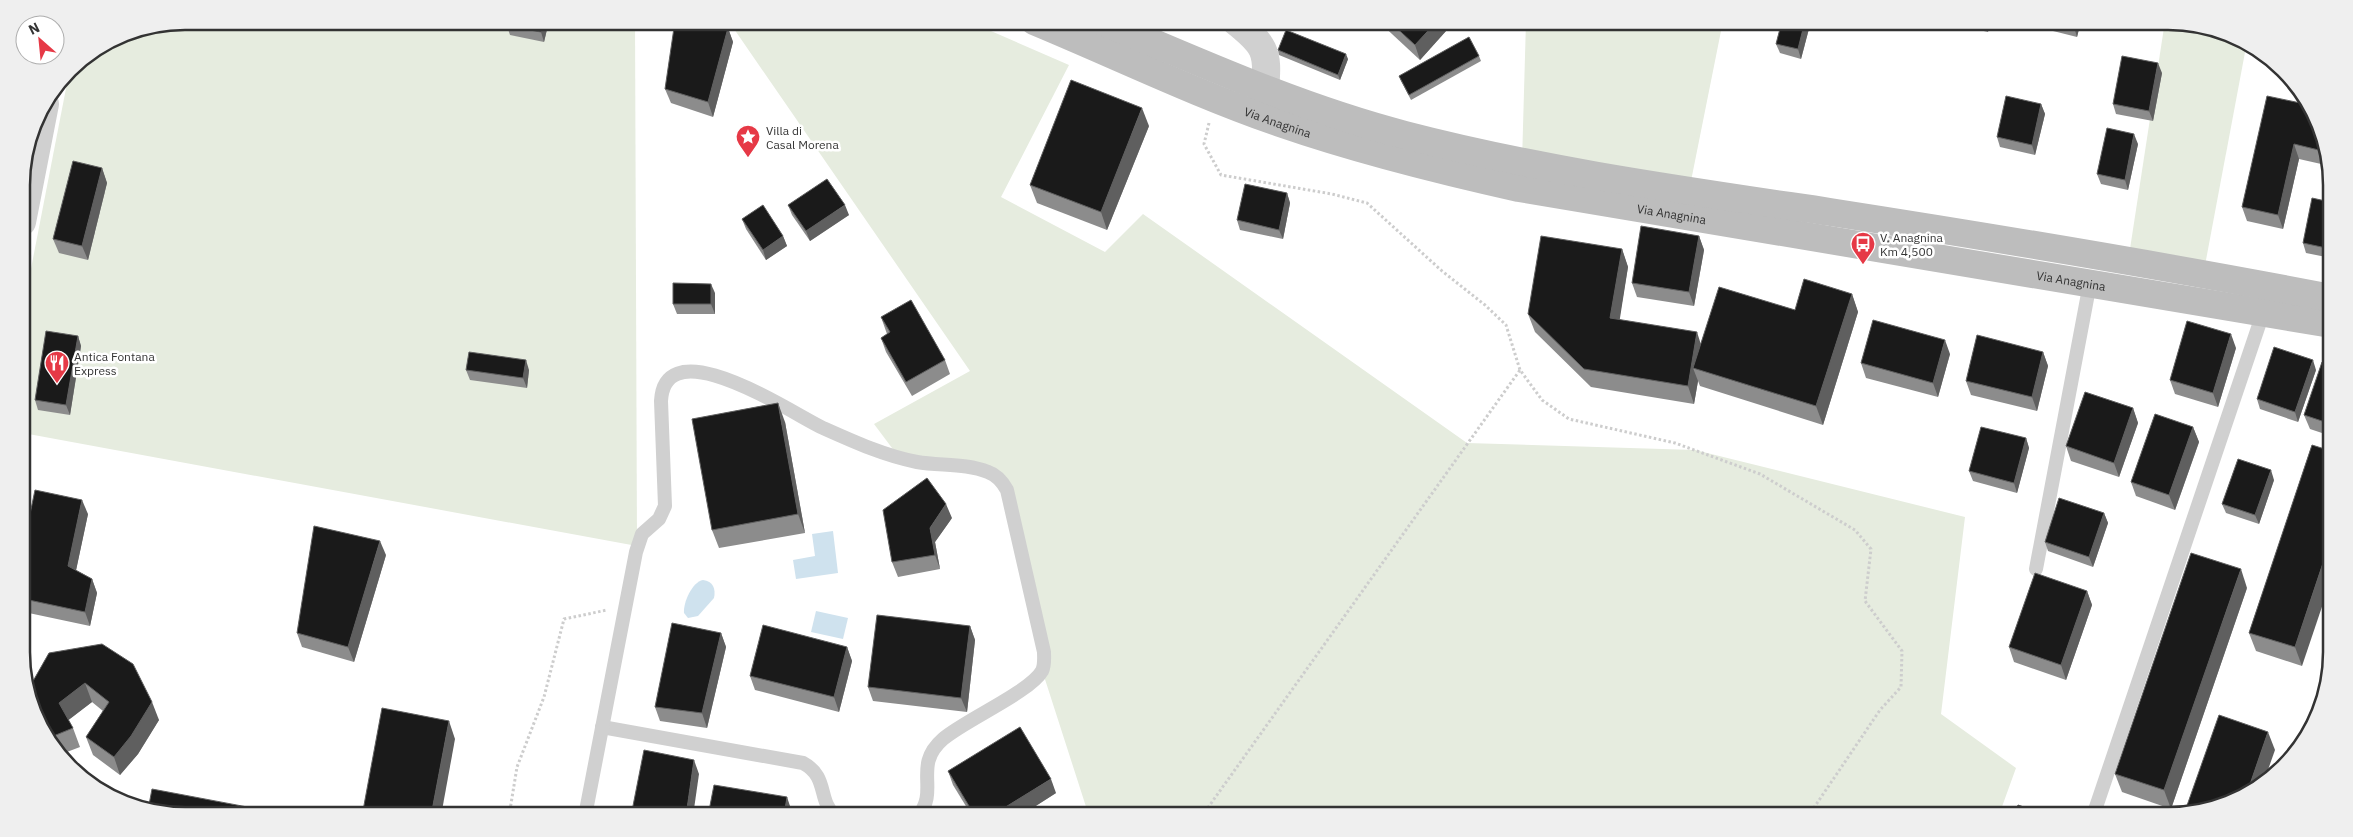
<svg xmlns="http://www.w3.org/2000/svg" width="2353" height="837" font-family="'IBM Plex Sans',sans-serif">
<rect width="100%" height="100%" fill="#fff"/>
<g fill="#e6ecdf">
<path d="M185,21H635L637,546L23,433L22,315L69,73L77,62L123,34Z"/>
<path d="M698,21H968L1069,65L1001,197L1105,252L1143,214L1467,443L1695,450L1965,517L1941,714L2016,768L1999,815L1089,816L1042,670L1033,623L997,476L901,460L874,424L970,371L732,26Z"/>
<path d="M1526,21H1723L1689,191L1522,162Z"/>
<path d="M2165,21L2220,30L2246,47L2203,276L2128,262Z"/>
</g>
<g fill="#cfe2ee">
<path d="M833,531L838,573L796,579L793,560L815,556L812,534Z"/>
<path d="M703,580C713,581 716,589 714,598L698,616L688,618L684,613C683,603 692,582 703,580Z"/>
<path d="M816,611L848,618L843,639L811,632Z"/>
</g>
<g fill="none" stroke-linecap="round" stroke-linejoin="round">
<g stroke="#cdcdcd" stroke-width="3" stroke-dasharray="2.5 2.5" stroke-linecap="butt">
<path d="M1209,123L1204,144L1221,175L1332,194L1367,203L1442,271L1485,305L1506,325L1520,370L1542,400L1569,419L1675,443L1760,474L1855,530L1871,549L1865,601L1902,651L1901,687L1880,710L1809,815"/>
<path d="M509,816L517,767L544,697L564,619L607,610"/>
<path d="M1202,816L1520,370"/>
</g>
<g stroke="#d0d0d0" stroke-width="14">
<path d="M2036,569L2090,283"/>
<path d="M602,727L803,763C829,777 817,799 835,816"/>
<path d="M2094,813L2263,313"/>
<path d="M585,816L636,552L642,534L659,519L665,506L661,401C665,327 793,414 823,428C852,441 885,456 917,462C940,466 966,463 988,472C997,475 1002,481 1007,490L1044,652C1044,658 1045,665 1042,671C1030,692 965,720 943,739C912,766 940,790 918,816"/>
</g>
<path stroke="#d0d0d0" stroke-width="28" d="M1235,21C1264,44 1269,51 1265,88"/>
<path stroke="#d0d0d0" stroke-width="28" d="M22,222L45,104"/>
<g stroke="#bdbdbd" stroke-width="28">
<path id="s1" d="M1034,21C1116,55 1196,94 1280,123C1358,150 1438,170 1519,188L2331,324"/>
<path d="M1102,21C1201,63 1301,108 1405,135C1543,171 1689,191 1830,212C1997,238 2165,266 2331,298"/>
</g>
</g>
<g fill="#8c8c8c">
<path d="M508,21H549L544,42L510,35L507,26Z"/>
<path d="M1378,21H1455L1420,60Z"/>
<path d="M1782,21H1811L1801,59L1780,53L1776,44Z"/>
<path d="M1949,21H1990L1988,32L1949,23Z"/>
<path d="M2042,21H2081L2077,37L2045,29Z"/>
<path d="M728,28L733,42L713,117L671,103L665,89Z"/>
<path d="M1278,50L1348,59L1340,80L1279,55Z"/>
<path d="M1479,56L1481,61L1411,100L1401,81L1399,76Z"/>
<path d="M2162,73L2153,121L2116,114L2113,104Z"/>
<path d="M2041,104L2045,114L2035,155L2000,147L1997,137Z"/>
<path d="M2315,113L2330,166L2299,159L2283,229L2247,221L2242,207Z"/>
<path d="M1149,126L1107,230L1037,203L1030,185Z"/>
<path d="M2138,144L2128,190L2101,184L2097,174Z"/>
<path d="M102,168L107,183L88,260L59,253L53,239Z"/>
<path d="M1287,193L1290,203L1283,239L1240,230L1237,220Z"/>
<path d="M2330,202L2331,258L2306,253L2303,243Z"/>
<path d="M788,205L849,215L810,241L792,215Z"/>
<path d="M742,219L783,236L787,246L766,260L746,229Z"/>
<path d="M1699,236L1704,250L1694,306L1637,297L1632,283Z"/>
<path d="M1622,249L1628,267L1619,320L1701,344L1795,310L1852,294L1858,312L1823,425L1700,386L1698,381L1694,404L1591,387L1535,332L1528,314Z"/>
<path d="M715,293V314H677L673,304Z"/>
<path d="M881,317L945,360L950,374L912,396L886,352L881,338L887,334Z"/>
<path d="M78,336L81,346L70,415L38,410L35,400Z"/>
<path d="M2236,348L2218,407L2175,394L2170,380Z"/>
<path d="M2043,352L2048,366L2037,411L1971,395L1966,381Z"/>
<path d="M1950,354L1938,397L1866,378L1861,363Z"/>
<path d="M2331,365V436L2310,429L2304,415Z"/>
<path d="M466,370H529L527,388L470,380Z"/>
<path d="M2316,370L2298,422L2260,409L2257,399Z"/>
<path d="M2133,408L2138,423L2119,477L2071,461L2066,446Z"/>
<path d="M785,422L805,533L719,548L712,530Z"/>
<path d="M2193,427L2199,442L2175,510L2136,496L2131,482Z"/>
<path d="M2026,438L2029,448L2017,493L1973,481L1969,471Z"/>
<path d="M2312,445L2302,666L2256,651L2249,633Z"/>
<path d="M2274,480L2259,524L2226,513L2222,504Z"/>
<path d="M2104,513L2108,523L2093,567L2048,551L2045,542Z"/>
<path d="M88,514L76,570L92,579L97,593L90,626L24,612V543Z"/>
<path d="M952,518L935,542L940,569L898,577L892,562Z"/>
<path d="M386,555L354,662L302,647L297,633Z"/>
<path d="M2247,588L2171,809L2122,792L2115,774Z"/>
<path d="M2087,591L2092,605L2066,680L2014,662L2009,647Z"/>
<path d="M970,626L975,640L967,712L873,701L868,687Z"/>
<path d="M721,633L726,647L707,728L660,721L655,707Z"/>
<path d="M847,647L852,661L839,712L755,690L750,676Z"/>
<path d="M49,653L159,720L138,754L120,775L93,755L86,737L103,711L92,702L68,720L73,728L80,747L59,755L28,690Z"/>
<path d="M948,771L1056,793L1020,816H972L953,785Z"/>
</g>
<g fill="#5f5f5f">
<path d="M543,21H549L544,42L541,32Z"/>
<path d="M1437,21H1455L1420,60L1415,45Z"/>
<path d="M1805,21H1811L1801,59L1798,49Z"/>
<path d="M1984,21H1990L1988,32Z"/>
<path d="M2075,21H2081L2077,37L2074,27Z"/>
<path d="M728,28L733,42L713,117L708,102Z"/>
<path d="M1346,54L1348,59L1340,80L1338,75Z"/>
<path d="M2158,63L2162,73L2153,121L2149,111Z"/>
<path d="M2041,104L2045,114L2035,155L2032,145Z"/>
<path d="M1142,108L1149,126L1107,230L1101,212Z"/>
<path d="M2134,134L2138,144L2128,190L2125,180Z"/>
<path d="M2294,144L2299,159L2283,229L2278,215Z"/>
<path d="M102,168L107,183L88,260L82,246Z"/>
<path d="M1287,193L1290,203L1283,239L1279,230Z"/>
<path d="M845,205L849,215L810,241L806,231Z"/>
<path d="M783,236L787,246L766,260L763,250Z"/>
<path d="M1699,236L1704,250L1694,306L1689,292Z"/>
<path d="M1622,249L1628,267L1617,337L1610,318Z"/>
<path d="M711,284L715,293V314L711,304Z"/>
<path d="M1852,294L1858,312L1823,425L1816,406Z"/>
<path d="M1697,332L1703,351L1693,368L1698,381L1694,404L1688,386Z"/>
<path d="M2231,334L2236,348L2218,407L2213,393Z"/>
<path d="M78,336L81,346L70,415L66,405Z"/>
<path d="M1945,340L1950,354L1938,397L1933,383Z"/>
<path d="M2043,352L2048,366L2037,411L2032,397Z"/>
<path d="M526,360L529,370L527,388L523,378Z"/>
<path d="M2313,360L2316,370L2298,422L2295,412Z"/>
<path d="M778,403L785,422L805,533L798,514Z"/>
<path d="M2133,408L2138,423L2119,477L2114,463Z"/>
<path d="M2193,427L2199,442L2175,510L2169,495Z"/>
<path d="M2026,438L2029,448L2017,493L2014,483Z"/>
<path d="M2271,470L2274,480L2259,524L2255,515Z"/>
<path d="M82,500L88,514L74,580L68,566Z"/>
<path d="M946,504L952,518L935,542L940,569L935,555L930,528Z"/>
<path d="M2104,513L2108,523L2093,567L2089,557Z"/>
<path d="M2331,539L2332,577L2302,666L2295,647Z"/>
<path d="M380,541L386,555L354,662L348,647Z"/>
<path d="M2241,569L2247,588L2171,809L2164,790Z"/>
<path d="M92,579L97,593L90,626L85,612Z"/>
<path d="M2087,591L2092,605L2066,680L2061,665Z"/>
<path d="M970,626L975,640L967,712L961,698Z"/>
<path d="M721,633L726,647L707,728L702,713Z"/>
<path d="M24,641L28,651L24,664Z"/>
<path d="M847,647L852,661L839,712L834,697Z"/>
<path d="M85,683L92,702L66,722L59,703Z"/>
<path d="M152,702L159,720L138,754L120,775L114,757Z"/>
<path d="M449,721L455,739L441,816H431Z"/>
<path d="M2268,732L2275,750L2263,784L2247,793Z"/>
<path d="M694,760L699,774L693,816H686Z"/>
<path d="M1051,779L1056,793L1020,816H991Z"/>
<path d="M787,797L792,812L791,816H784Z"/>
</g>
<g fill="#1a1a1a" stroke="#5f5f5f">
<path d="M508,21H543L541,32L507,26Z"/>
<path d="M675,21H702L728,28L708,102L665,89Z"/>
<path d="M1389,21H1437L1415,45Z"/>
<path d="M1782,21H1805L1798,49L1776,44Z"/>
<path d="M2051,21H2075L2074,27Z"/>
<path d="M1286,30L1346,54L1338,75L1278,50Z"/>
<path d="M1469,37L1479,56L1409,95L1399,76Z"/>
<path d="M2122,56L2158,63L2149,111L2113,104Z"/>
<path d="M1071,80L1142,108L1101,212L1030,185Z"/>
<path d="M2006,96L2041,104L2032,145L1997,137Z"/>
<path d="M2267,96L2310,105L2315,113L2327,152L2294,144L2278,215L2242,207Z"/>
<path d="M2107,128L2134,134L2125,180L2097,174Z"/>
<path d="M73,161L102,168L82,246L53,239Z"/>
<path d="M827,179L845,205L806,231L788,205Z"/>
<path d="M1245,184L1287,193L1279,230L1237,220Z"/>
<path d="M2312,198L2330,202L2331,249L2303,243Z"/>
<path d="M763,205L783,236L763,250L742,219Z"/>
<path d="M1641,226L1699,236L1689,292L1632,283Z"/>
<path d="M1541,236L1622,249L1610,318L1697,332L1688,386L1584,369L1528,314Z"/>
<path d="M1804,279L1852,294L1816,406L1693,368L1719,287L1795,310Z"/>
<path d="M673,283L711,284V304H673Z"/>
<path d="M911,300L945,360L906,382L881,338L890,332L881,317Z"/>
<path d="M1873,320L1945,340L1933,383L1861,363Z"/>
<path d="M2187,321L2231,334L2213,393L2170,380Z"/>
<path d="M46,331L78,336L66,405L35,400Z"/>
<path d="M1977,335L2043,352L2032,397L1966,381Z"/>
<path d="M2274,347L2313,360L2295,412L2257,399Z"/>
<path d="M469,352L526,360L523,378L466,370Z"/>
<path d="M2322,362L2331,365V424L2304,415Z"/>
<path d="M2085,392L2133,408L2114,463L2066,446Z"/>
<path d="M778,403L798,514L712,530L692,419Z"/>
<path d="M2155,414L2193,427L2169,495L2131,482Z"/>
<path d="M1981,427L2026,438L2014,483L1969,471Z"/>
<path d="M2312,445L2331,451V539L2295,647L2249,633Z"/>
<path d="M2238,459L2271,470L2255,515L2222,504Z"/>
<path d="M927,478L946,504L930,528L935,555L892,562L883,510Z"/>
<path d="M35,490L82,500L68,566L92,579L85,612L24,599V543Z"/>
<path d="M2059,498L2104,513L2089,557L2045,542Z"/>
<path d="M314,526L380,541L348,647L297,633Z"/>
<path d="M2191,553L2241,569L2164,790L2115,774Z"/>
<path d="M2035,573L2087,591L2061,665L2009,647Z"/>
<path d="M877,615L970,626L961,698L868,687Z"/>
<path d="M672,623L721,633L702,713L655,707Z"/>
<path d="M763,625L847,647L834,697L750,676Z"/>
<path d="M102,644L133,664L152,702L131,736L114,757L86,737L109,702L85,683L59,703L73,728L51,737L28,690L49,653Z"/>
<path d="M382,708L449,721L431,816H362Z"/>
<path d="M2219,715L2268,732L2247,793L2221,807L2184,814Z"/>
<path d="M1020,727L1051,779L991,816H975L948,771Z"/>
<path d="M644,750L694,760L686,816H631Z"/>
<path d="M714,785L787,797L784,816H708Z"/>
<path d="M152,789L295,816H185L148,810Z"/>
<path d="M2018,805L2048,815H2014Z"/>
</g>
<defs>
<symbol id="sight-pin" viewBox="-11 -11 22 30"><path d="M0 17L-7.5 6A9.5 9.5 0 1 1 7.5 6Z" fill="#e63946" stroke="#fff"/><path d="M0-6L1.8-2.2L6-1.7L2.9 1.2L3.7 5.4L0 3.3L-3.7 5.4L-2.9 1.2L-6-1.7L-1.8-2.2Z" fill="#fff"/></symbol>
<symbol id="bus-pin" viewBox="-11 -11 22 30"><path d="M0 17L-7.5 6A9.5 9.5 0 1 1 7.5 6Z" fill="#e63946" stroke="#fff"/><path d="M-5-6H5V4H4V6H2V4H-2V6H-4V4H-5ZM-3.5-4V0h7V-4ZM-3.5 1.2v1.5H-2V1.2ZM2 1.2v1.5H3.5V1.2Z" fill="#fff"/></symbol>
<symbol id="restaurant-pin" viewBox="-11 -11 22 30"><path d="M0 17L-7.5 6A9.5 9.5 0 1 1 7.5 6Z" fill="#e63946" stroke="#fff"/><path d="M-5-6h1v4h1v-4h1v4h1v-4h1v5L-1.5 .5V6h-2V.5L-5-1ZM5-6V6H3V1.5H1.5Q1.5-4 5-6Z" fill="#fff"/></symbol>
</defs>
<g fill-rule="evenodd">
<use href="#sight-pin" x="734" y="123" width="28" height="38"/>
<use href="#bus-pin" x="1849" y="230" width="28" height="38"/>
<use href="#restaurant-pin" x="43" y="349" width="28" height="38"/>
</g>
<g text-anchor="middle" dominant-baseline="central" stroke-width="5" stroke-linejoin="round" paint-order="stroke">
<g font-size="12" fill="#333" stroke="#fff">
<text stroke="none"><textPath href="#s1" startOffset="264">Via Anagnina</textPath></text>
<text stroke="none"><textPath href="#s1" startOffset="669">Via Anagnina</textPath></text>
<text stroke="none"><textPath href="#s1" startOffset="1074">Via Anagnina</textPath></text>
</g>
<g font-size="12" fill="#333" stroke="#fff" text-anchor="start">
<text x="766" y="130">Villa di<tspan x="766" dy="14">Casal Morena</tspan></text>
<text x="1880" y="237">V. Anagnina<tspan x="1880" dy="14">Km 4,500</tspan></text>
<text x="74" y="356">Antica Fontana<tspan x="74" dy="14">Express</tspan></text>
</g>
</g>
<path d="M0 0H2353V837H0ZM185 30H2168A155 155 0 0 1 2323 185V652A155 155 0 0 1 2168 807H185A155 155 0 0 1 30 652V185A155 155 0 0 1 185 30Z" fill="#efefef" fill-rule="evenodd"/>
<path fill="none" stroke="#333" stroke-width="2.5" d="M185 30H2168A155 155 0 0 1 2323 185V652A155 155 0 0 1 2168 807H185A155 155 0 0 1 30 652V185A155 155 0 0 1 185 30Z"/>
<g transform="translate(40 40) rotate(333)"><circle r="24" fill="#ffffff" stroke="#adadad"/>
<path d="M0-4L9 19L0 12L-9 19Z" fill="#e63946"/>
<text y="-8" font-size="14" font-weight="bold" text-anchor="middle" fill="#333333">N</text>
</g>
</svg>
